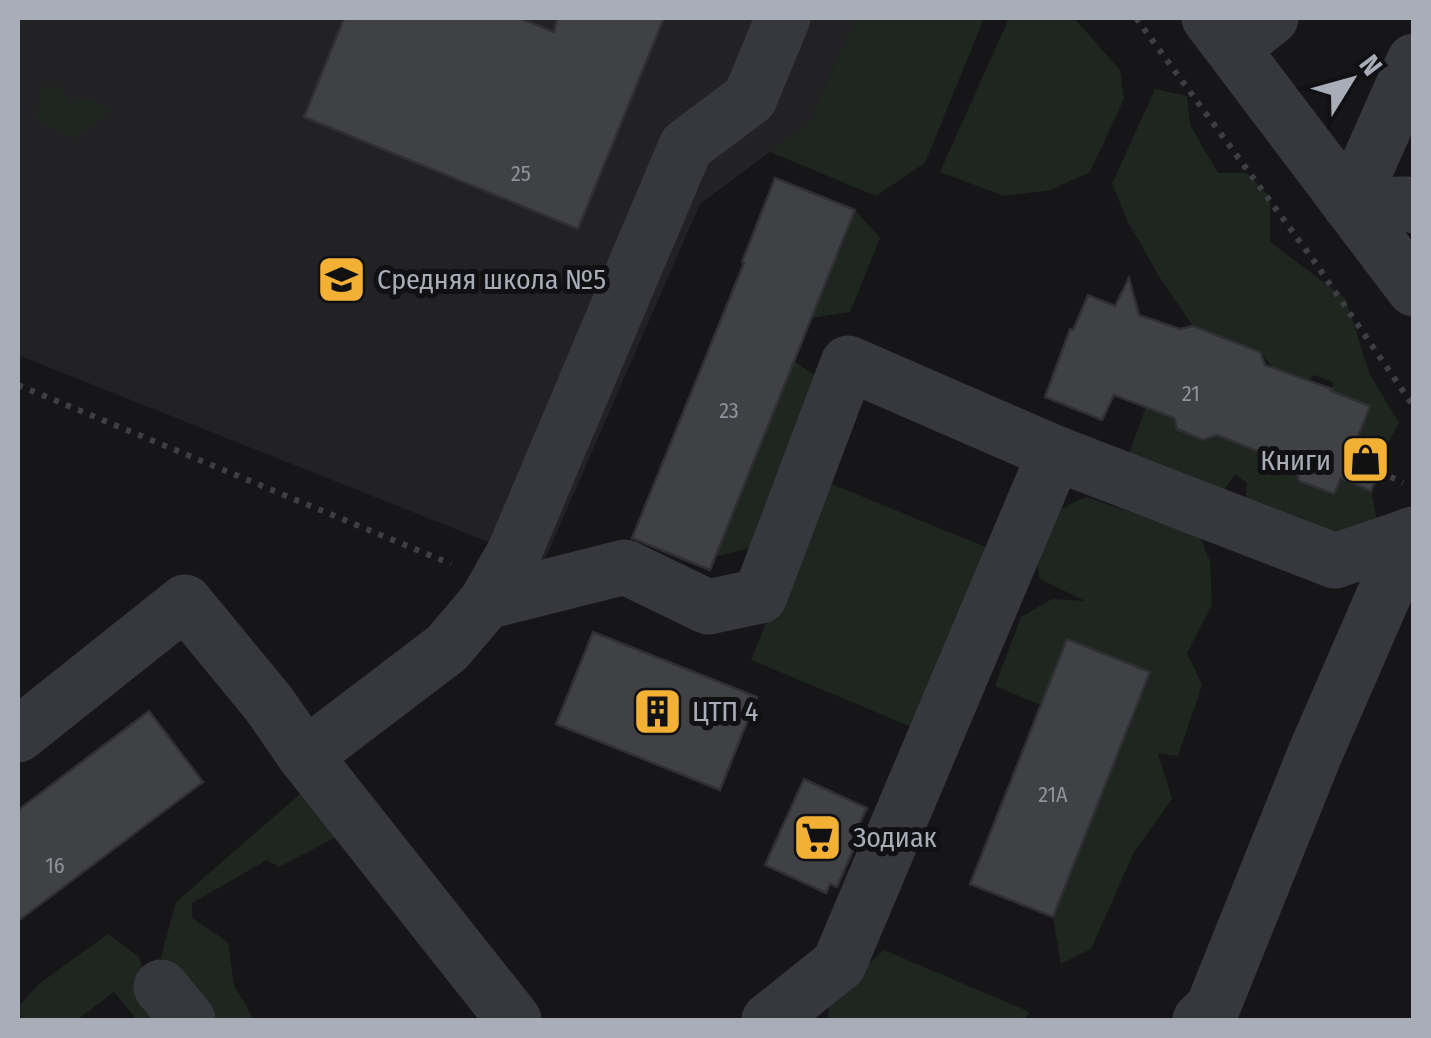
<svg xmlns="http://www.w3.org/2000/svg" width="1431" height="1038" font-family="'Fira Sans Condensed',sans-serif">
<rect width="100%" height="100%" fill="#161618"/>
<path fill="#222225" d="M18,18H856L808,124L700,204L543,564L18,355Z"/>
<g fill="#1e261f">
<path d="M856,18H984L925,163L876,196L770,152L808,124Z"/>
<path d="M1009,18H1074L1120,70L1124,99L1090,172L1051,190L1004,196L940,172Z"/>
<path d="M63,86L68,108L82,97L112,110L75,138L37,120L41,87Z"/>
<path d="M1155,89L1187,96L1190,125L1218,173H1247L1270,197V242L1346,299L1369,373L1399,423L1388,443L1358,437L1331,391L1334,383L1315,375L1308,380L1272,368L1260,351L1193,326L1160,278L1128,222L1112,184Z"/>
<path d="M855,210L880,238L850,312L812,318Z"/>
<path d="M794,361L828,384L770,542L715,557Z"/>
<path d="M1146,407L1174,418L1177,429L1203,440L1217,435L1295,466L1299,481L1333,494L1341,478L1371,491L1377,520L1316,541L1244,514L1247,483L1235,474L1218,500L1126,462Z"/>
<path d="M824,481L993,550L919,730L751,660Z"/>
<path d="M1086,497L1199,535L1210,561L1212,605L1187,653L1202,685L1178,756L1158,753L1172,799L1134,852L1091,949L1061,964L1053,917L1149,672L1067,639L1041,705L995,686L1021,617L1052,599L1085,601L1040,579L1034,545L1050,514Z"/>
<path d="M300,794L350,830L279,867L267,860L192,903V918L228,942L234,985L254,1020H213L161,957L176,902Z"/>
<path d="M108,934L139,957L148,992L170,1020H137L114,992L77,1020H18V1007L39,984Z"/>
<path d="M884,950L1030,1012L1025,1020H828L829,999Z"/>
</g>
<g fill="#404145" stroke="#303034" stroke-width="2.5">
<path d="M344,18H520L554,32L557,18H664L578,229L304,117Z"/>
<path d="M775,178L855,210L710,570L632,538L744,263L742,262Z"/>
<path d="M1129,278L1139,315L1180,329L1193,326L1260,352L1265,365L1332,389L1331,391L1370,406L1358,437L1388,450L1371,491L1341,478L1334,494L1299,481L1295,466L1217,435L1203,440L1177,429L1174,418L1114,395L1102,420L1045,397L1070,329L1073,330L1088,295L1115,306Z"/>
<path d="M593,632L757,697L720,790L556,724Z"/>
<path d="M1067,639L1150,672L1053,917L970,884Z"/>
<path d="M149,711L203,782L18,921V810Z"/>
<path d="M804,779L867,808L854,835L859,837L837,887L830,884L826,893L765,865Z"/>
</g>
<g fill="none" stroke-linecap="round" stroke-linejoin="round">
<g stroke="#3d3f44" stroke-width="6" stroke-dasharray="5 8" stroke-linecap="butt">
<path d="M1136,18L1314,261L1414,407"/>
<path d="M18,385L451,564"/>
<path d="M1379,471L1403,483"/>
</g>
<g stroke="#37383d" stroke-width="55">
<path d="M1209,18L1414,289"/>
<path d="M1233,48L1271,18"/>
<path d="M1414,61L1350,205L1408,204L1414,206"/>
<path d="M486,602L625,567L708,607L760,596L848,363L1055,453L1335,561L1414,534"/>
<path d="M18,735L185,602L269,704L305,756L514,1020"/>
<path d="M305,756L447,648L486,602L514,553L686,146L750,98L783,18"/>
<path d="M161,987L188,1020"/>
<path d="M769,1020L839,964L1055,453"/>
<path d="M1200,1020L1213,1007L1314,756L1410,535"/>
</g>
</g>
<defs>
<symbol id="school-square" viewBox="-11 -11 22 22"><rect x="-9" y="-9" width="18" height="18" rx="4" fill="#f2b134" stroke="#111113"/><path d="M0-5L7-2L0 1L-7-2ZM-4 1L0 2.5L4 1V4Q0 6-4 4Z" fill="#111"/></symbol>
<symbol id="shop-square" viewBox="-11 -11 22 22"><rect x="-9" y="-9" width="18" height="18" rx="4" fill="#f2b134" stroke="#111113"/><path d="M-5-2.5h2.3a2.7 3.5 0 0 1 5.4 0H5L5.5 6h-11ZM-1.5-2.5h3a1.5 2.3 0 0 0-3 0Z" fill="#111"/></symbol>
<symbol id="building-square" viewBox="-11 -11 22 22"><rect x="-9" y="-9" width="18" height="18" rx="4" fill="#f2b134" stroke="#111113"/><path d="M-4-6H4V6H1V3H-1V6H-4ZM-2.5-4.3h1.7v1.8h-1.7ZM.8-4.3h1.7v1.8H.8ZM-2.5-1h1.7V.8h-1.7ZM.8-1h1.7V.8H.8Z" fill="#111"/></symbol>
<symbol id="supermarket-square" viewBox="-11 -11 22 22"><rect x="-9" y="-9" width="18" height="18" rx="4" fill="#f2b134" stroke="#111113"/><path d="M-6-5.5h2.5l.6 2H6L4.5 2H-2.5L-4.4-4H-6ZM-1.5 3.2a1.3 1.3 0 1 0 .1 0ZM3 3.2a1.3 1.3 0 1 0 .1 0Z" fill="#111"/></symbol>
</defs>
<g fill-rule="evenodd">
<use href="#school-square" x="314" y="252" width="55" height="55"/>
<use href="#shop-square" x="1338" y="432" width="55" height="55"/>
<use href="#building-square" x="630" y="684" width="55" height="55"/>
<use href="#supermarket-square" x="790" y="810" width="55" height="55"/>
</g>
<g text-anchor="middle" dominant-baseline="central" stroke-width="10" stroke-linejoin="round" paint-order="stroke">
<g font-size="22" fill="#8e929b">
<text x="521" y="173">25</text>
<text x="1191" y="393">21</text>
<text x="729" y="410">23</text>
<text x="1053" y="794">21А</text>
<text x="55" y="865">16</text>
</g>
<g font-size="28" fill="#a8adb8" stroke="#111113" text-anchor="start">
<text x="377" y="279">Средняя школа №5</text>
<text x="1331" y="460" text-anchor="end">Книги</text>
<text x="692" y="711">ЦТП 4</text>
<text x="853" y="837">Зодиак</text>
</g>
</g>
<rect width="1431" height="1038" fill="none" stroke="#a8adb8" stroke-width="40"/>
<g transform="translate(1351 80) rotate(53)" stroke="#111113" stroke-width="8" paint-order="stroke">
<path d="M0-8L18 38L0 25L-18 38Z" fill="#a8adb8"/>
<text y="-15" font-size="28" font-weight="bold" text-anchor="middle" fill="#a8adb8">N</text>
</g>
</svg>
